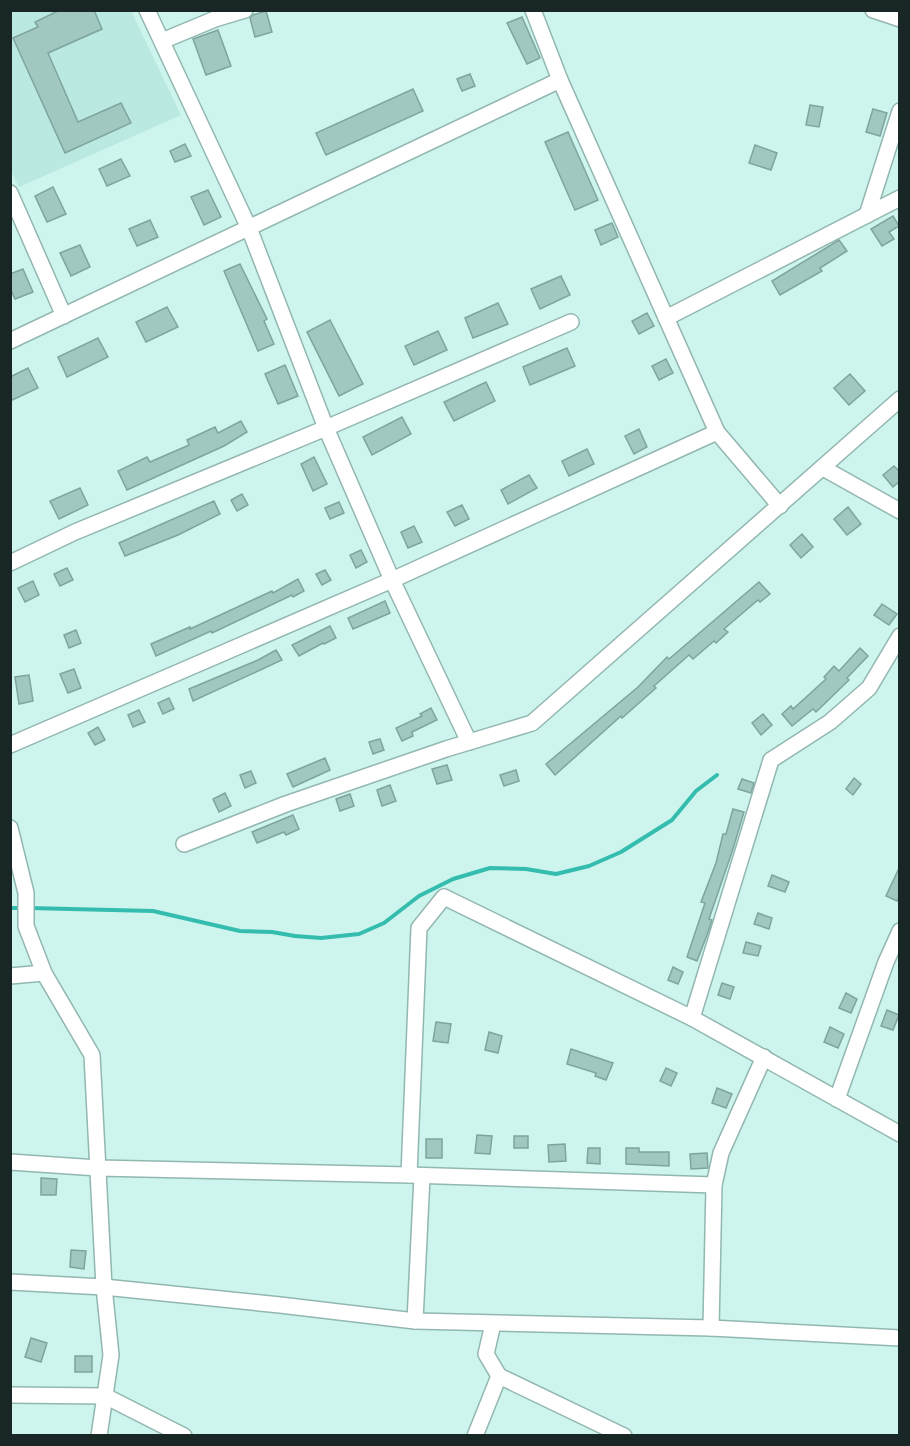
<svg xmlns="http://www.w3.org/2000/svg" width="910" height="1446" font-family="'Source Sans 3',sans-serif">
<rect width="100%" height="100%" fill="#cdf4ed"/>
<path fill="#b9e9e1" d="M10,11H131L181,115L19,187L10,169Z"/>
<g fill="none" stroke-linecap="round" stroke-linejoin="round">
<g stroke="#34bdae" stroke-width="4">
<path d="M10,908H22"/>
<path d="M29,908L153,911L240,931L272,932L295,936L321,938L359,934L384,923L419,896L453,879L490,868L526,869L556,874L589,866L621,852L672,820L696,791L717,775"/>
</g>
</g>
<g fill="#a1c7c1" stroke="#7fa49e" stroke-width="1.5">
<path d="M60,10H94L102,29L48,53L78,122L121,103L131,123L65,153L13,38L38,27L35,22Z"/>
<path d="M266,11L272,32L255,37L250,18L253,15Z"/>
<path d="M522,17L540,58L527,64L507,23Z"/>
<path d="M218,30L231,66L206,75L193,39Z"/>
<path d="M470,74L475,86L462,91L457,79Z"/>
<path d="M413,89L423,111L326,155L316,133Z"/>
<path d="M810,105L823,107L819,127L806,125Z"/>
<path d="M873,109L887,113L880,136L866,132Z"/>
<path d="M568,132L598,200L575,210L545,142Z"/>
<path d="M185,144L191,156L175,162L170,151Z"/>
<path d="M755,145L777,153L771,170L749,163Z"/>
<path d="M121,159L130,176L107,186L99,169Z"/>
<path d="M53,187L66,214L47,222L35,196Z"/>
<path d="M208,190L221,217L204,225L191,197Z"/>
<path d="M893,216L899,226L889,232L894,239L882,246L871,229Z"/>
<path d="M150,220L158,237L137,246L129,229Z"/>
<path d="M612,223L618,237L601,245L595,230Z"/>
<path d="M839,240L847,251L820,268L822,271L780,295L772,281Z"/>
<path d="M80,245L90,267L71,276L60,253Z"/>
<path d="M240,264L267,319L264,321L274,344L258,351L224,271Z"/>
<path d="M23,269L33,292L15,299L10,288V274Z"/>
<path d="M561,276L570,295L540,309L531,289Z"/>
<path d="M498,303L508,324L473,338L465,318Z"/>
<path d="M167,307L178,327L146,342L136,322Z"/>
<path d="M647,313L654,326L639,334L632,321Z"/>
<path d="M330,320L363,384L339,396L307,332Z"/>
<path d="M438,331L447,350L414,365L405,346Z"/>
<path d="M98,338L108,357L67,377L58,357Z"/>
<path d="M567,348L575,366L530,385L523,367Z"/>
<path d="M666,359L673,373L659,380L652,366Z"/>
<path d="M285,365L298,396L278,404L265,374Z"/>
<path d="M28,368L38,388L10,401V377Z"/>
<path d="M850,374L865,391L849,405L834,388Z"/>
<path d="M486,382L495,401L454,421L444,402Z"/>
<path d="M402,417L411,434L372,455L363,437Z"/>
<path d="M241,421L247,432L224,446L127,490L118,471L147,457L150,462L189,445L187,440L215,427L218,433Z"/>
<path d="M639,429L647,447L634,454L625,436Z"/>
<path d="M587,449L594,464L569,476L562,461Z"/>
<path d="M314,457L327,484L313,491L301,464Z"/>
<path d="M894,466L900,472V481L893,487L883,475Z"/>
<path d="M529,475L537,488L508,504L501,490Z"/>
<path d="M80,488L88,505L59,519L50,501Z"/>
<path d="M242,494L248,505L237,511L231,500Z"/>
<path d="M214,501L220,514L178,535L125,556L119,543Z"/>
<path d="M339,502L344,513L330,519L325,508Z"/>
<path d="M462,505L469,519L455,526L447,512Z"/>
<path d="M848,507L861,524L847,535L834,519Z"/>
<path d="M414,526L422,542L408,548L401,532Z"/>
<path d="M802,534L813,547L801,558L790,545Z"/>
<path d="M361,550L367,562L356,568L350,555Z"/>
<path d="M67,568L73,580L60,586L54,574Z"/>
<path d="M325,570L331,580L322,585L316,574Z"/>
<path d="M298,579L304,591L293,597L292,595L212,633L211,631L156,656L151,644L190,627V629L272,591L273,593Z"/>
<path d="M33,581L39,595L25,602L18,588Z"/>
<path d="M759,582L770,594L760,602L758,600L724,629L728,632L716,643L714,641L693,659L689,655L654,686L656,688L622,718L621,716L555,775L546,764L638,687L667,657L669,659Z"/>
<path d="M385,601L390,613L353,629L348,618Z"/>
<path d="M882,604L897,614L889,625L874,615Z"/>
<path d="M330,626L336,638L324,644L323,643L299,656L292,645Z"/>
<path d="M76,630L81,643L69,648L64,635Z"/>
<path d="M860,648L868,656L847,678L849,680L816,712L813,709L792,726L782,714L791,706L793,709L826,679L824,677L834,666L839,671Z"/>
<path d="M276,650L282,660L193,701L189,689L258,660Z"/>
<path d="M74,669L81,688L68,693L60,674Z"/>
<path d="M29,675L33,701L19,704L15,677Z"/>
<path d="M169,698L174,709L163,714L158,703Z"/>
<path d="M431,708L437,720L412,732L413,736L402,741L396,728L422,716L420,714Z"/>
<path d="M139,710L145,722L133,727L128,715Z"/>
<path d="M763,714L772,725L761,735L752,723Z"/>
<path d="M98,727L105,740L95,745L88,733Z"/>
<path d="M380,739L384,750L373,754L369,742Z"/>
<path d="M325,758L330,770L293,787L287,774Z"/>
<path d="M447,765L452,780L437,784L432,769Z"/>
<path d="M516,770L519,781L504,786L500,775Z"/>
<path d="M251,771L256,783L245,788L240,775Z"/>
<path d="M854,778L861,784L853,795L846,789Z"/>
<path d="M742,779L754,783L751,793L738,789Z"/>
<path d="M390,785L396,801L382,806L377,790Z"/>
<path d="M225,793L231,806L219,812L213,799Z"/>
<path d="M350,794L354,806L340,811L336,799Z"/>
<path d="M733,809L744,812L733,849L709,919L712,920L707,935L697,961L687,957L705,903L701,902L716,863L723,834H726Z"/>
<path d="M293,815L299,829L286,835L284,832L257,843L252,832Z"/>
<path d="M900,866V895L897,901L886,896Z"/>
<path d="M772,875L789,882L785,892L768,886Z"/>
<path d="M758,913L772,918L769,929L754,924Z"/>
<path d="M746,942L761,946L758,956L743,953Z"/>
<path d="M673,967L683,972L678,984L668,980Z"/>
<path d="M722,983L734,987L730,999L718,995Z"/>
<path d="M846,993L857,999L851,1013L839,1008Z"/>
<path d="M887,1010L899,1015L893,1030L881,1026Z"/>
<path d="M436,1022L451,1024L448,1043L433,1041Z"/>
<path d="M830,1027L844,1034L838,1048L824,1042Z"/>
<path d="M489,1032L502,1036L498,1053L485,1050Z"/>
<path d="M571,1049L613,1063L606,1080L595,1076L596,1073L567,1064Z"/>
<path d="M666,1068L677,1073L671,1086L660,1081Z"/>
<path d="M717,1088L732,1094L726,1108L712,1103Z"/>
<path d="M477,1135L492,1136L490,1154L475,1153Z"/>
<rect x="514" y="1136" width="14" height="12"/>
<rect x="426" y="1139" width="16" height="19"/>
<path d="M565,1144L566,1161L549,1162L548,1145Z"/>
<path d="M588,1148H600V1164L587,1163Z"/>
<path d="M626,1148H639V1152H669V1166L626,1164Z"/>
<path d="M707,1153L708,1168L691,1169L690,1154Z"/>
<path d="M41,1178L57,1179L56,1195H41Z"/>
<path d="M71,1250L86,1251L84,1269L70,1267Z"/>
<path d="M31,1338L47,1343L41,1362L25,1357Z"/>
<rect x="75" y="1356" width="17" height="16"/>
</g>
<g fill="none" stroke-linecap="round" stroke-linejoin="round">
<defs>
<g id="minor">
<path d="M147,10L249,228L326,428L392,580L469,742"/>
<path d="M533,10L560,80L717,432L780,506"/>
<path d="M873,10L900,19"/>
<path d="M162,41L215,19L245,10"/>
<path d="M10,193L64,316"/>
<path d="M867,215L900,111"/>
<path d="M666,318L900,198"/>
<path d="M10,341L560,80"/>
<path d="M823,468L900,511"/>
<path d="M10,563L75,532L326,428L571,322"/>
<path d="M10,745L392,580L717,432"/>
<path d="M10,828L26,893V926L44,973L92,1055L104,1287L111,1355L99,1436"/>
<path d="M184,844L286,804L446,749L532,723L900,399"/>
<path d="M10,976L44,973"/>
<path d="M692,1018L771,760L830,722L869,688L900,636"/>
<path d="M837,1099L886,962L900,931"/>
<path d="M10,1162L98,1168L409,1175L714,1185"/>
<path d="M409,1175L419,928L444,897L692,1018L900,1134"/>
<path d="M10,1282L104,1287L280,1305L415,1321L711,1328L900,1338"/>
<path d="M415,1321L422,1176"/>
<path d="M493,1324L486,1354L499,1376L624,1436"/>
<path d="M711,1328L714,1185L721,1153L764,1057"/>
<path d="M10,1395L105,1396L184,1436"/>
<path d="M475,1436L499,1376"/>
</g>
</defs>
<use href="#minor" stroke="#92b7b1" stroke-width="18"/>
<use href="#minor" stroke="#fff" stroke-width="15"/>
</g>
<rect width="910" height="1446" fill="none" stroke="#182725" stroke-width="24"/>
</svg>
